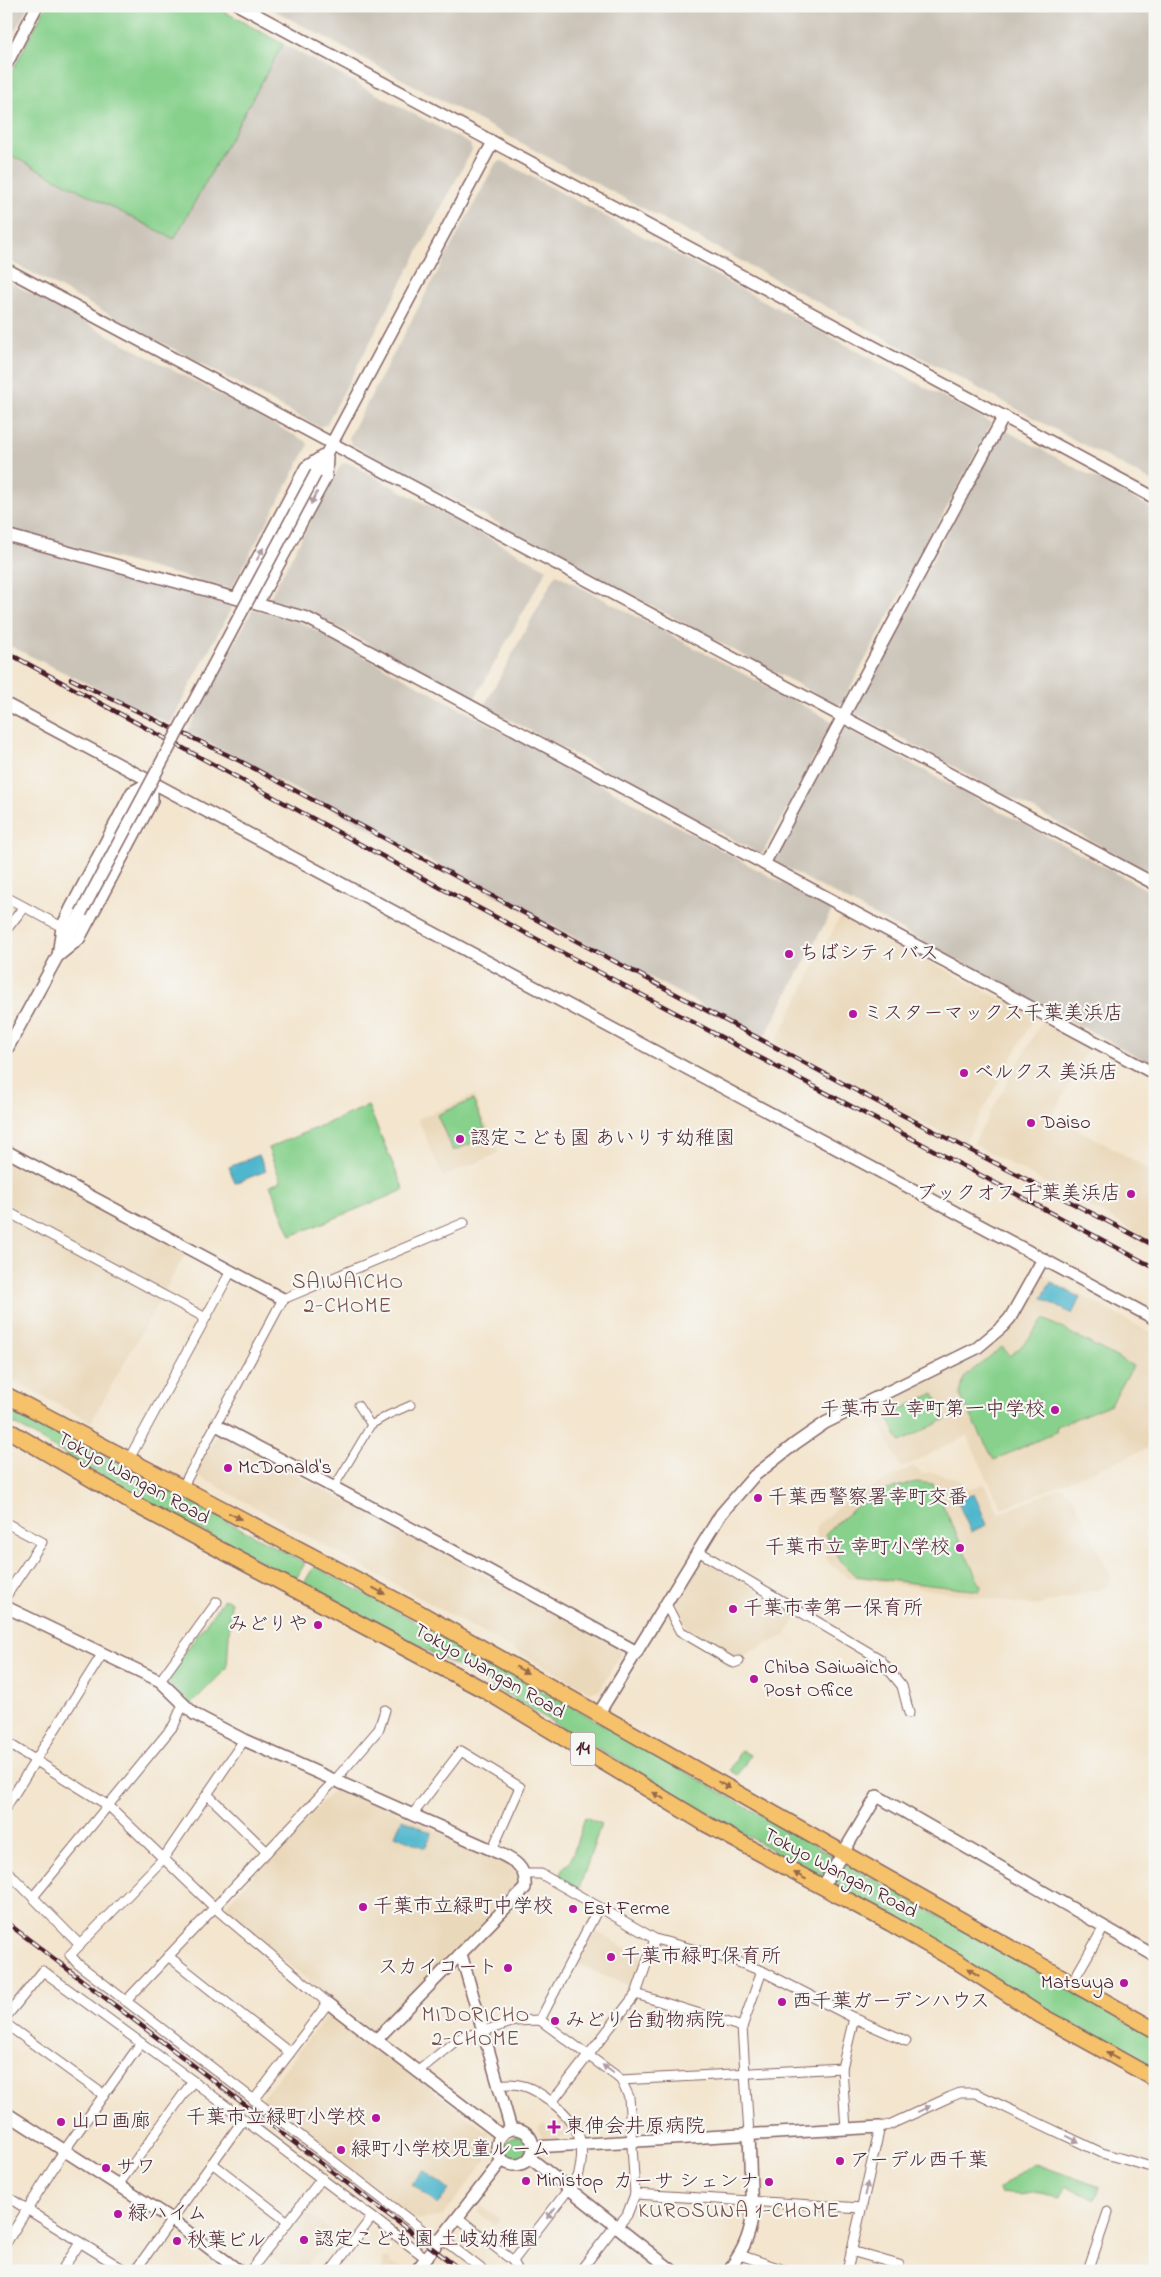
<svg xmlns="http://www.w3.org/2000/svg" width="1161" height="2277" font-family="'Indie Flower','Klee One',sans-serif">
<rect width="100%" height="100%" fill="#f6f6f2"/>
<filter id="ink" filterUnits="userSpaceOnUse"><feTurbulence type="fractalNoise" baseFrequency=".02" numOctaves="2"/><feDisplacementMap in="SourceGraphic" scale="10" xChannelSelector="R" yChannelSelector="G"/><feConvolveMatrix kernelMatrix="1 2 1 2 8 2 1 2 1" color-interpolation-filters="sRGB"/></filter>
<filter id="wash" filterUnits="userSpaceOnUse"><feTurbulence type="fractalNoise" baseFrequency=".0096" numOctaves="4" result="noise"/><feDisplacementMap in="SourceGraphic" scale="20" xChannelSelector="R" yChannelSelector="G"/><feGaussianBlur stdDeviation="1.12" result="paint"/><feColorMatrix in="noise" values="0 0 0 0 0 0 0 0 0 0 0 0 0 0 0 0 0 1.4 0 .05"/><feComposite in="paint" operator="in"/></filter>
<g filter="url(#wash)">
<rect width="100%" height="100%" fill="#f3e5ce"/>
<g fill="#ead8ba">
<path d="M841,915L1031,1015L1033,1020L964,1144L775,1043Z"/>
<path d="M1043,1019L1090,1045L1053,1115L1155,1172V1242L973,1144Z"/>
<path d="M474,1095L485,1124H487L499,1153L443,1177L418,1119Z"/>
<path d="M6,1156L186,1253L91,1422L6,1377Z"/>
<path d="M1043,1275L1155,1335V1445L1002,1509L967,1436L901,1468L872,1409L935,1378L940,1380L938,1376L980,1355L1012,1327Z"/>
<path d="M218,1433L619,1648L621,1653L600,1690L590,1692L195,1474Z"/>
<path d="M913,1466L922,1474L931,1472L960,1480L969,1490L984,1484L999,1514L1062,1487L1074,1500L1111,1577L1106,1588L1036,1606L848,1577L829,1564L815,1533L817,1525L845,1501Z"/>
<path d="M705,1559L798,1616L784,1636L738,1658L686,1627L677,1603L701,1561Z"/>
<path d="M341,1786L511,1865L517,1874L516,1891L378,2029L371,2030L336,2004L226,1910L227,1904L336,1788Z"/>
<path d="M591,1929L644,1958L635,1986L632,1987L577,1964L575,1959Z"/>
<path d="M332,2014L489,2133L485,2146L486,2160L443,2216L417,2220L263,2103V2097L327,2015Z"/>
<path d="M563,2117L573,2133L569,2137L543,2138L537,2128L543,2124L549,2126Z"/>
<path d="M482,2206L500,2219L495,2225L477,2212Z"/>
<path d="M303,2209L334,2233L301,2271H290L268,2254Z"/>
<path d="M384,2258L391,2260L390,2263L404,2268L401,2271H381Z"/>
</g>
<g fill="#cac3b8">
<path d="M6,6H28L6,47Z"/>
<path d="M266,6H1155V483Z"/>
<path d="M283,44L470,144L472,150L326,425L319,427L6,259V153L174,238Z"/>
<path d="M502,161L990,422L991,425L842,703L838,706L351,444L349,437L496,163Z"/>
<path d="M6,280L307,442L308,446L231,589L6,529Z"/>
<path d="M1005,430L1155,510V875L854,713L853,710L1001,431Z"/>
<path d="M347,462L547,569L474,700L302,608L271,600L270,597L341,464Z"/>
<path d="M6,541L234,603L170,724L6,644Z"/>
<path d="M556,574L830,720L832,724L763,853L760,854L484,706Z"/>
<path d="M253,609L297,620L832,910L764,1038L187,732Z"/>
<path d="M845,728L1155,894V1066L775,862L773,858L842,730Z"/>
</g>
<g fill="#88d18d" stroke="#69785c">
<path d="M46,6H214L283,44L174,239L6,153V83Z"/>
<path d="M473,1100L488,1136L453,1151L437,1115Z"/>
<path d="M368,1106L404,1190L291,1236L270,1185L281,1181L268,1148Z"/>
<path d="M1044,1319L1133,1366L1111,1404L1057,1426L1056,1432L994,1460L960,1395L964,1377L1002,1347L1010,1356L1027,1341Z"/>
<path d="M934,1393L946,1419L900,1442L887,1416Z"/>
<path d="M6,1403L305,1563L296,1579L144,1501L6,1419Z"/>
<path d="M917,1482L933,1484L981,1587L979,1591L856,1576L840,1561L825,1534C856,1505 875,1490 917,1482Z"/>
<path d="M314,1566L581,1712L833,1856L820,1878L455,1665L303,1585Z"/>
<path d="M224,1599L231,1602L227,1668L191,1704L166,1682V1678Z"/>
<path d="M741,1750L750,1755L738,1775L730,1770Z"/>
<path d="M585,1817L601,1824L579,1889L558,1877L564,1867L570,1862Z"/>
<path d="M842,1861L1155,2039V2070L1054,2014L830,1883Z"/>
<circle cx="516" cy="2147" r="11"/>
<path d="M1033,2163L1100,2187L1095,2200L1067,2186L1060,2198L1034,2193L1020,2195L1000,2193L999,2189Z"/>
</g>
<g fill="#4fb7cd" stroke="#4c6b7c">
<path d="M259,1155L266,1171L235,1183L229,1167Z"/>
<path d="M1051,1282L1080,1298L1072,1314L1042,1298Z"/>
<path d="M974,1493L987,1525L971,1532L957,1500Z"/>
<path d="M402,1819L432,1833L425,1848L395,1835Z"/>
<path d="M423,2170L449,2190L438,2204L412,2184Z"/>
</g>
</g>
<g filter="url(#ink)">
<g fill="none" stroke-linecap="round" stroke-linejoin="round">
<defs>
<g id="pedestrian">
<path d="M358,1405L371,1425"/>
<path d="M337,1482L371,1425L388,1415L411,1405"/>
</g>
<g id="minor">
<path d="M6,897L62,927"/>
<path d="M6,930L24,907"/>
<path d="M6,1211L204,1317"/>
<path d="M129,1459L231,1271"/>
<path d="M182,1488L283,1299L464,1223"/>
<path d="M6,1523L42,1542L6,1596"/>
<path d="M698,1551L880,1659L902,1686L909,1713"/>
<path d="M666,1604L680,1631L734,1663L739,1661"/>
<path d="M160,1681L217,1602"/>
<path d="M244,1740L163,1859L70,1955L78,1964L438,2242"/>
<path d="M6,1742L109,1806L215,1908L328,2003L254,2100"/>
<path d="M208,1795L267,1852"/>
<path d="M6,1807L103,1653"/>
<path d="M413,1814L461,1751L520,1787L492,1850"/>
<path d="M6,1870L80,1945"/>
<path d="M525,1874H541L655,1939L733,1960L762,1971L854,2018L906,2041"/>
<path d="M33,1897L174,1725L183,1704"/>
<path d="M168,1956L290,2053"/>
<path d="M1072,1983L1104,1927"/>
<path d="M636,1994L742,2027"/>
<path d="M126,2001L336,1779L379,1729L385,1710"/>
<path d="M6,2017L43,1971L193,2081L426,2258"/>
<path d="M540,2020L599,1907"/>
<path d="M6,2024L104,2095"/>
<path d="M417,2072L458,2039L515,2021L540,2020L615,2075L621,2080L629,2097L635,2194L627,2215L617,2227"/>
<path d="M621,2080L842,2068"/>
<path d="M499,2085C519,2081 533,2088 549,2100C577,2121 588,2142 578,2177L513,2261"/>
<path d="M552,2102L636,1994L655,1939"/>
<path d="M846,2129L842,2068L854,2018"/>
<path d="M749,2134L742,2027L762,1971"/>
<path d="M212,2163L288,2222"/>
<path d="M118,2185L193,2081"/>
<path d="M635,2194L862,2208"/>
<path d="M6,2196L126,2271"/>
<path d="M457,2217L513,2261L518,2271"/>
<path d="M441,2238L484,2271"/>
<path d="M6,2243L64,2151L141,2043"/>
<path d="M851,2251L899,2265V2271"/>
<path d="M740,2255L787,2271"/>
<path d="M61,2271L80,2243"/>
<path d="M135,2271L243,2120"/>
<path d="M250,2271L322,2178"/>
<path d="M331,2271L372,2217"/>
<path d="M580,2271L615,2226"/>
<path d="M655,2271L662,2262"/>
<path d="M847,2271L880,2127L889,2125L950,2097L960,2093H975L1102,2153L1155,2168"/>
<path d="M1088,2271L1108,2212"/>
</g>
<g id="tertiary">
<path d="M240,6L1155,498"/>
<path d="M6,65L37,6"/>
<path d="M6,269L1155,884"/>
<path d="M316,473L493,142"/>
<path d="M6,535L307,618L1155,1074"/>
<path d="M237,597L306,467L326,454"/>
<path d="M257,604L326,477L327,457"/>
<path d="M6,704L1155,1319"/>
<path d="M152,781V801L79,939L58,956L62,927L71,908L132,792Z"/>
<path d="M764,864L1004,416"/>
<path d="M6,1051L81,913"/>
<path d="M6,1151L283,1299"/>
<path d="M216,1425L446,1547L637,1652"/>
<path d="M6,1607L160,1681L194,1714L244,1740L492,1850C511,1859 527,1864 525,1888L376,2040"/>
<path d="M599,1713L721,1514L754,1476L796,1443L825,1423L977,1348L1002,1327L1010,1318L1043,1259"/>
<path d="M822,1888L877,1796L1155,1956"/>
<path d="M461,1954L511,2129"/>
<path d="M328,2003L501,2135"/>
<path d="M6,2113L171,2219L239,2271"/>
<circle cx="515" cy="2147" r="18"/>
<path d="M534,2147L880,2127"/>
<path d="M530,2158L673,2271"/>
<path d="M416,2271L502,2160"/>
<path d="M728,2271C741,2254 749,2239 752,2218L749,2134"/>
</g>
<g id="trunk">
<path d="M6,1395L420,1613L1155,2030"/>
<path d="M6,1429L136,1505L486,1691L706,1824L890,1923L958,1962L1040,2015L1155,2079"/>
</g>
</defs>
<use href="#pedestrian" stroke="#856464" stroke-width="9"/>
<use href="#minor" stroke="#856464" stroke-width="11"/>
<use href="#tertiary" stroke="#856464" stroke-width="14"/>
<use href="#trunk" stroke="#856464" stroke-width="18"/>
<use href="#pedestrian" stroke="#fff" stroke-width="7"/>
<use href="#minor" stroke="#fff" stroke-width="9"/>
<use href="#tertiary" stroke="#fff" stroke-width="11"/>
<use href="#trunk" stroke="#f5c16b" stroke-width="15"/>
<defs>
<g id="rail">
<path d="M6,652L441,888L1155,1268"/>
<path d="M71,679L240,761L889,1108L1155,1246"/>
<path d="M6,1922L462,2271"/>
</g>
</defs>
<use href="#rail" stroke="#4a1f2b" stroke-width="4.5"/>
<use href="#rail" stroke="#f6f6f2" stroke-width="2.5" stroke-dasharray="8" stroke-linecap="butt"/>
<defs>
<path id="tertiary-bridge" d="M81,913L316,473"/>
</defs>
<use href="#tertiary-bridge" stroke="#856464" stroke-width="14" stroke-linecap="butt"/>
<use href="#tertiary-bridge" stroke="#fff" stroke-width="11"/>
</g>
<defs><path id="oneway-solid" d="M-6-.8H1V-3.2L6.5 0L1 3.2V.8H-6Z" transform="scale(1.25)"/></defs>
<g fill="#ae9aa0">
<use href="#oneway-solid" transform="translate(314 498) rotate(118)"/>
<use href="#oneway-solid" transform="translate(260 554) rotate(-62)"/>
<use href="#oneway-solid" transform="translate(608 2069) rotate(-144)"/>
<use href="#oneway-solid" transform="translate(924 2109) rotate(-25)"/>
<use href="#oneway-solid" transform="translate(1073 2139) rotate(26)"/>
<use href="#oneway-solid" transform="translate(866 2189) rotate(-77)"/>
<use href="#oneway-solid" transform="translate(551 2213) rotate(128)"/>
</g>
<g fill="#976848">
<use href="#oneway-solid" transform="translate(235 1516) rotate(27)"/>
<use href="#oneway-solid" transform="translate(379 1591) rotate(28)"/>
<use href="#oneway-solid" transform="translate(522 1670) rotate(29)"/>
<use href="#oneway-solid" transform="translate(724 1785) rotate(30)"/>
<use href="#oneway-solid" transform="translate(659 1796) rotate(-149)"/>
<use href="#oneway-solid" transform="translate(800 1876) rotate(-151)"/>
<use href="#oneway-solid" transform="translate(973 1972) rotate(-147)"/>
<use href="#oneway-solid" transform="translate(1112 2056) rotate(-151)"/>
</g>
</g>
<g fill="#b5179e" stroke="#f6f6f2" stroke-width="2">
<circle cx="789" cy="954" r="5"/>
<circle cx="853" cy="1014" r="5"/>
<circle cx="964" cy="1073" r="5"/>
<circle cx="1031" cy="1123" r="5"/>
<circle cx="460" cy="1139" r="5"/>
<circle cx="1131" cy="1194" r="5"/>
<circle cx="1055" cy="1410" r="5"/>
<circle cx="228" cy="1468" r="5"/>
<circle cx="758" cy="1498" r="5"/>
<circle cx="960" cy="1548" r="5"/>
<circle cx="733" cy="1609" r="5"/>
<circle cx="318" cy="1625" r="5"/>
<circle cx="754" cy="1679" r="5"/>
<circle cx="363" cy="1907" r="5"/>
<circle cx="573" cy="1909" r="5"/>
<circle cx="611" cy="1957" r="5"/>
<circle cx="508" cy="1968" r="5"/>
<circle cx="1124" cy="1983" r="5"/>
<circle cx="782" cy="2002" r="5"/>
<circle cx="555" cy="2021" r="5"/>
<circle cx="376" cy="2118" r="5"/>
<circle cx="61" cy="2122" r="5"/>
<path d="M551.5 2119.5h5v5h5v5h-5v5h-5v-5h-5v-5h5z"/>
<circle cx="341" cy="2150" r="5"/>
<circle cx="840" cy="2161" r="5"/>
<circle cx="106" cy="2168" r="5"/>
<circle cx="526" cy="2181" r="5"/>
<circle cx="769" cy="2182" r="5"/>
<circle cx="118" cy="2214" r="5"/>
<circle cx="304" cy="2240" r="5"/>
<circle cx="177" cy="2241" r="5"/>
</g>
<g text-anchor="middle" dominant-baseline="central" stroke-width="4.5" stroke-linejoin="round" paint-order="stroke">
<rect fill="#f6f6f2" stroke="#7e6067" stroke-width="1" x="570.5" y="1732.5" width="25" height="33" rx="4"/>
<g font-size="19" font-weight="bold" fill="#4a1f2b">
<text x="583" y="1749">14</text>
</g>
<g font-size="20" fill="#4a1f2b" stroke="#f6f6f2" text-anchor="start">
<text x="799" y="954">ちばシティバス</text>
<text x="863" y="1014">ミスターマックス千葉美浜店</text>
<text x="974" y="1073">ベルクス 美浜店</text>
<text x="1041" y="1123">Daiso</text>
<text x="470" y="1139">認定こども園 あいりす幼稚園</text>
<text x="1121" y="1194" text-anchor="end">ブックオフ 千葉美浜店</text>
<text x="1045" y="1410" text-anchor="end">千葉市立 幸町第一中学校</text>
<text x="238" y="1468">McDonald's</text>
<text x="768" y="1498">千葉西警察署幸町交番</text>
<text x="950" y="1548" text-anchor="end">千葉市立 幸町小学校</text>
<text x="743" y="1609">千葉市幸第一保育所</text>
<text x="308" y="1625" text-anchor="end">みどりや</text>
<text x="764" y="1668">Chiba Saiwaicho<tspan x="764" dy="23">Post Office</tspan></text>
<text x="373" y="1907">千葉市立緑町中学校</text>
<text x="583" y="1909">Est Ferme</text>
<text x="621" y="1957">千葉市緑町保育所</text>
<text x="498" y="1968" text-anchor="end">スカイコート</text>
<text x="1114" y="1983" text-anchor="end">Matsuya</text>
<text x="792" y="2002">西千葉ガーデンハウス</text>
<text x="565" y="2021">みどり台動物病院</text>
<text x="366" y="2118" text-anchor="end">千葉市立緑町小学校</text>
<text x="71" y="2122">山口画廊</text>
<text x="565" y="2127">東伸会井原病院</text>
<text x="351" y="2150">緑町小学校児童ルーム</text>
<text x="850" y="2161">アーデル西千葉</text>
<text x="116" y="2168">サワ</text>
<text x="536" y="2181">Ministop</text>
<text x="759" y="2182" text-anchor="end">カーサ シェンナ</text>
<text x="128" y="2214">緑ハイム</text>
<text x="314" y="2240">認定こども園 土岐幼稚園</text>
<text x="187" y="2241">秋葉ビル</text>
</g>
<g font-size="20" fill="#4a1f2b" stroke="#f6f6f2">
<text transform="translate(133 1479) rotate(29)">Tokyo Wangan Road</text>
<text transform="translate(489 1672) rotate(30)">Tokyo Wangan Road</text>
<text transform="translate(840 1874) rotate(28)">Tokyo Wangan Road</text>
</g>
<g font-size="21" letter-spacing="1" fill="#774d47" stroke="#f6f6f2">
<text x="348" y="1283">SAIWAICHO<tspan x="348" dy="24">2-CHOME</tspan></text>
<text x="476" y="2016">MIDORICHO<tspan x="476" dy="24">2-CHOME</tspan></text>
<text x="739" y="2212">KUROSUNA 1-CHOME</text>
</g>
</g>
<rect width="1161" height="2277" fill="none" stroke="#f6f6f2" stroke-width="25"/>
</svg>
